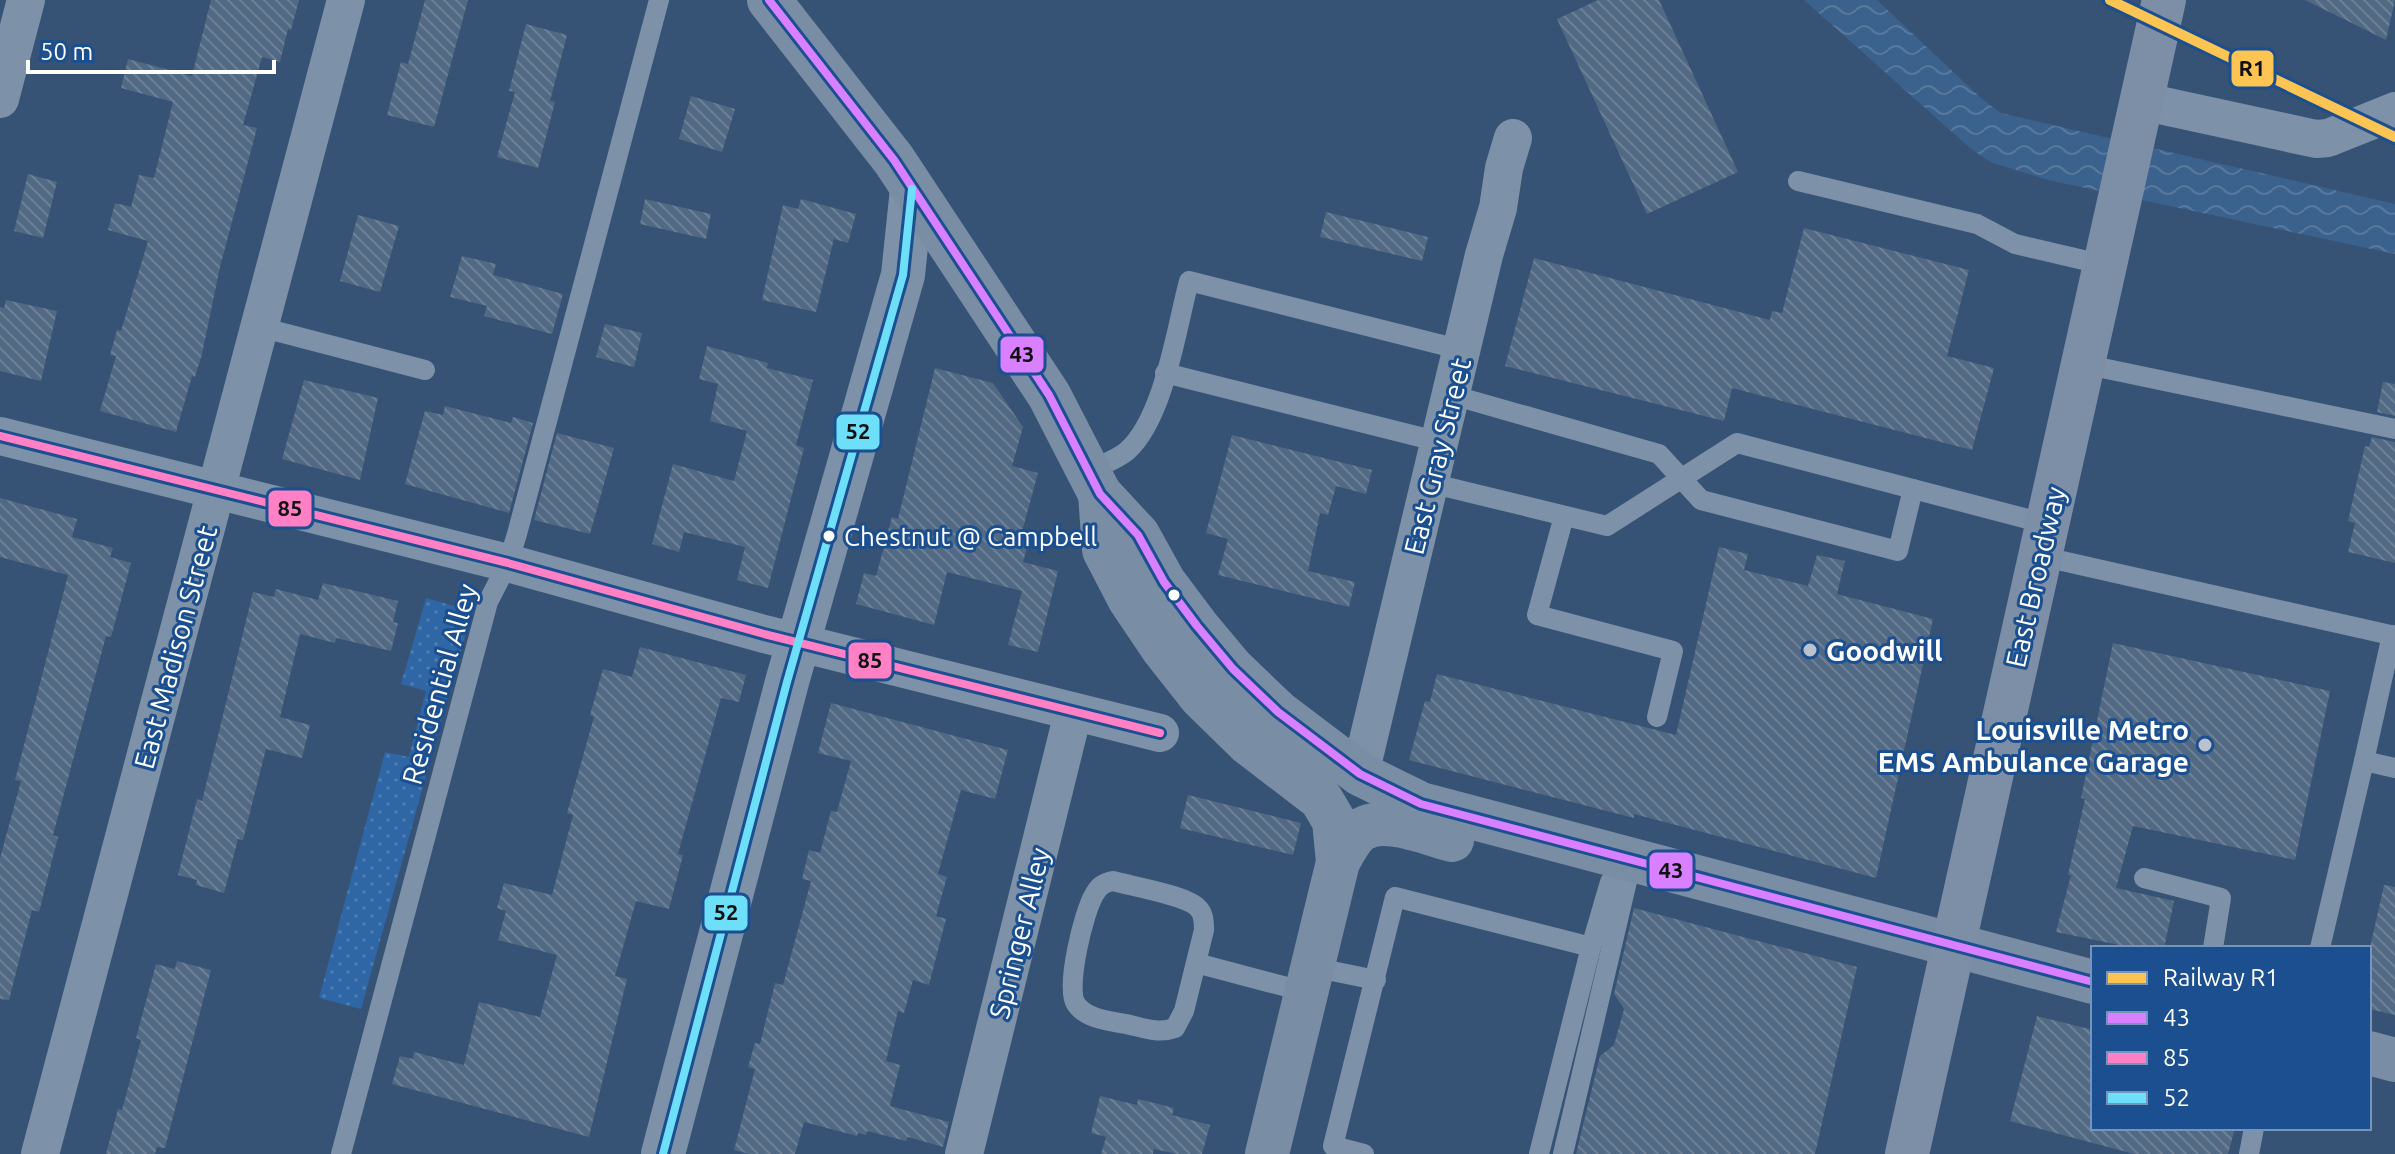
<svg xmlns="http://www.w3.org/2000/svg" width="2395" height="1154" font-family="Ubuntu,sans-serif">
<defs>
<pattern id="grass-dots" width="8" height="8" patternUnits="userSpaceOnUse" patternTransform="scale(2)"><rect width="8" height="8" fill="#2f66a5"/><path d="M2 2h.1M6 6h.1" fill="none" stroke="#4e7db2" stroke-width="1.8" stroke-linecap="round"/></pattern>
<pattern id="water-waves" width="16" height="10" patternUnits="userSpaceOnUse" patternTransform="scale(2)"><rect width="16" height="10" fill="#3b618d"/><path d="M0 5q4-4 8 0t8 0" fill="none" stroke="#58799e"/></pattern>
<pattern id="building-back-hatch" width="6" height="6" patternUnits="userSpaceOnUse" patternTransform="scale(2)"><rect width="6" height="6" fill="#526984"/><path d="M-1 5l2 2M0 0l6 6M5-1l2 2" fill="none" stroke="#6c8096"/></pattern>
</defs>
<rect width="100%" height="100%" fill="#365274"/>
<path fill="url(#grass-dots)" d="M426,598L472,611L361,1009L319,998L385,752L409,757L426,691L401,684Z"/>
<path fill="url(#water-waves)" d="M1804,0H1877L1982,99L2001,113L2395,204V254L2048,180L1990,162L1970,148Z"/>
<g fill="url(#building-back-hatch)">
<path d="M211,0H299L291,30L288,29L280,62L262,57L243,125L257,128L220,267L202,354L195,377L192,376L176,432L100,411L116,356L110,355L117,330L121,331L148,241L108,230L115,203L131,207L139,175L154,178L173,102L121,88L128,59L192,76Z"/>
<path d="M425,0H468L434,127L387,115L401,62L408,64Z"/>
<path d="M1598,0H1659L1738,172L1647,214L1557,19Z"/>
<path d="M2305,0H2395L2386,40Z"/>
<path d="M526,24L567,35L550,101L555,102L538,168L497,157L515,92L509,91Z"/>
<path d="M691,96L735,109L722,152L679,139Z"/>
<path d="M28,174L57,182L43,238L14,231Z"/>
<path d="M645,199L711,214L706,239L640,224Z"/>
<path d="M801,199L856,214L848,243L834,239L816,312L762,300L783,205L798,209Z"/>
<path d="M1326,212L1428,237L1422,261L1320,237Z"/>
<path d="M358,215L399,226L380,292L340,281Z"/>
<path d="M1804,228L1969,270L1947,356L1994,368L1972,450L1732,388L1724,421L1505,366L1534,258L1770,320L1772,311L1782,313Z"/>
<path d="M462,256L496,264L493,275L563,294L552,334L484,316L487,306L450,297Z"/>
<path d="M6,300L57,311L41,381L0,371V307L4,308Z"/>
<path d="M605,324L642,333L634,367L596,357Z"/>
<path d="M707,346L768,363L767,368L813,380L796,445L804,448L768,588L737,580L745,547L684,532L679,552L652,544L673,464L734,481L747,431L710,421L718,384L699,379Z"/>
<path d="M935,368L993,383L1023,427L1012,466L1038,473L1020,539L1029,541L1023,562L1058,571L1038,652L1008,645L1022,591L947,572L934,625L856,604L864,573L876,576L892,517L898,519Z"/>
<path d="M304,380L378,398L360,480L282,459Z"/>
<path d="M2383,382L2395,384V416L2377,412Z"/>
<path d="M445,406L511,423L513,417L533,423L509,513L405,484L425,411L443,415Z"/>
<path d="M557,433L614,448L590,534L534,520Z"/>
<path d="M1232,435L1372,470L1366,494L1336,486L1328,515L1320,513L1308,571L1355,582L1349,607L1218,575L1228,539L1206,533Z"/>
<path d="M2372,437L2395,442V563L2348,552L2355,523L2348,521L2365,446L2369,447Z"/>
<path d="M0,498L77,519L72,537L113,548L110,557L131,563L111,637L106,636L53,835L58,837L39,912L32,910L9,1000L0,999V858L21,781L15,780L68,575L0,557Z"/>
<path d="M1719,547L1748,554L1744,570L1808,586L1817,555L1845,561L1837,594L1933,619L1876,878L1634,814V818L1409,760L1425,701L1430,702L1437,674L1676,735Z"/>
<path d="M323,583L398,601L393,622L398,623L391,651L336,638L335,643L300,634L280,717L310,725L302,758L266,749L243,840L238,839L224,893L196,885L197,880L178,875L197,799L202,801L253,592L274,597L276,589L318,600Z"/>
<path d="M2113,643L2330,691L2295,860L2133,826L2116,888L2174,901L2164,948H2134L2056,932L2071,875H2068L2085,799L2081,798Z"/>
<path d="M640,647L746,675L739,702L721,698L678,854L683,855L669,909L636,901L615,976L627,979L589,1137L392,1084L400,1056L413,1059L414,1052L464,1065L479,1002L540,1017L557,955L498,940L506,911L497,908L504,883L552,895L573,815L567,813L594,717L590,715L603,669L632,677Z"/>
<path d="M831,703L1008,750L995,799L961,790L938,874L947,877L936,916L946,919L929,985L913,980L904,1013L898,1011L886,1061L900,1065L890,1106L949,1122L943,1147L908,1137L906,1141L867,1131L866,1135L858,1133L857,1136L804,1122L795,1154H749L734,1150L755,1069L748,1067L755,1043L760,1044L775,983L783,985L811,881L802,879L809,850L820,853L831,811L837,812L851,761L818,753Z"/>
<path d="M1188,795L1301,823L1293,855L1180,828Z"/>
<path d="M2384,885L2395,887V1015L2369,1009V952Z"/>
<path d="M1634,908L1857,967L1815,1154H1576L1600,1056L1614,1045L1624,1009L1614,994Z"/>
<path d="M177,961L211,970L165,1148L157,1147L155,1154H106L118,1109L122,1110L141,1040L136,1038L156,964L175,969Z"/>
<path d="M2037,1016L2093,1030V1128H2235L2228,1154H2134L2010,1121Z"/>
<path d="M1100,1096L1137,1105L1138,1099L1174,1108L1172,1115L1210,1125L1202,1154H1177L1154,1149L1153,1154H1101L1106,1137L1091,1133Z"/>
</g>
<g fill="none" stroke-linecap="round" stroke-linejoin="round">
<g stroke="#7d92a8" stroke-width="20">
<path d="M1798,181L1977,224L2015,244L2105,265"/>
<path d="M260,327L425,370"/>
<path d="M2083,364L2395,429"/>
<path d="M1165,373L1440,442"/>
<path d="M1452,395L1659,454L1701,500L1898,551L1913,489"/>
<path d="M1088,471C1100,465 1117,460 1127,451C1164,418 1176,330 1189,281L1462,350"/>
<path d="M1430,483L1607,526L1737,443L2047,524"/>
<path d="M1564,516L1537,615L1673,651L1657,717"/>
<path d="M2040,556L2395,636"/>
<path d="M2364,761L2392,635"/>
<path d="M2144,878L2221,898L2213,948"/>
<path d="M1113,881C1131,886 1185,895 1197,907C1204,913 1204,922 1204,930L1184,1011L1175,1028C1158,1034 1144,1028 1126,1024C1110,1021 1086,1019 1076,1004C1065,988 1084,911 1094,895C1099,886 1103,883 1113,881Z"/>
<path d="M2320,948L2364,761L2395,768"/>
<path d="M1196,963L1306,992"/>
<path d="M1312,967L1376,980"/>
<path d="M341,1154L488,602L508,563L517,534L659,0"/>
<path d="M1364,1154L1333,1146L1395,897L1591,947"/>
<path d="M1539,1154L1591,947L1610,882"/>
<path d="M1563,1154L1632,860"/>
<path d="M2249,1154L2254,1128"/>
</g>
<g stroke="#7d92a8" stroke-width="38">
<path d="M0,99L26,0"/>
<path d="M2141,101L2316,139L2328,138L2395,111"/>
<path d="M0,436L508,563L764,634L1160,733"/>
<path d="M1360,774L1484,255L1498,208L1504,168L1513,138"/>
<path d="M40,1154L346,0"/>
<path d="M964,1154L1073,713"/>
</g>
<path stroke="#7d92a8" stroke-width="44" d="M663,1154L787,682L903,275L912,189"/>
<g stroke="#798da4" stroke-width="44">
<path d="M769,0L894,160L1049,395L1100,494L1138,535L1164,582L1197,626L1233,669L1278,712L1360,774L1421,804L2093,982"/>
<path d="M1100,494L1104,550L1130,600L1163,649L1200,696L1248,743L1321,799L1334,821L1338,862L1267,1154"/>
<path d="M1338,862C1343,853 1348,843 1355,835C1377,811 1426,833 1452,840"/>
<path d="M2369,1053L2395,1060"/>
</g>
<path stroke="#7d8ea7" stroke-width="44" d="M1907,1154L2164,0"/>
<defs>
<path id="bus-1" d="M769,0L894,160L1049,395L1100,494L1138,535L1164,582L1197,626L1233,669L1278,712L1360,774L1421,804L2093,982"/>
<path id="bus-2" d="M0,436L508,563L764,634L1160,733"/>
<path id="bus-3" d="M663,1154L787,682L903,275L912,189"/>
</defs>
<use href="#bus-1" stroke="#1b4f8f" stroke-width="14"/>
<use href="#bus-2" stroke="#1b4f8f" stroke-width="14"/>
<use href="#bus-3" stroke="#1b4f8f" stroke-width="14"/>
<use href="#bus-1" stroke="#d880ff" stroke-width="8"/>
<use href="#bus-2" stroke="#ff80c5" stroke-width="8"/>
<use href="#bus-3" stroke="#6ddff8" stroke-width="8"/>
<defs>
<path id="rail-1" d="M2110,0L2395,137"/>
</defs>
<use href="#rail-1" stroke="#1b4f8f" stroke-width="16"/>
<use href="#rail-1" stroke="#fcc553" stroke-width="10"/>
</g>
<g fill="#fff" stroke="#1b4f8f" stroke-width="3">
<circle cx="829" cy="536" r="7"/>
<circle cx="1174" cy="595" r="7"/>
</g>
<g fill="#b9c2ce" stroke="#1b4f8f" stroke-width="3">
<circle cx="1810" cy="650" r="8"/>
<circle cx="2205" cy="745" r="8"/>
</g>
<g text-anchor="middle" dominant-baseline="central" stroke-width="6" stroke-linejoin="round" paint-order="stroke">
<g font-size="26" fill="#fff" stroke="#1b4f8f" text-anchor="start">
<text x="844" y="536">Chestnut @ Campbell</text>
</g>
<g font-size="28" fill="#fff" stroke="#1b4f8f">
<text transform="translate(1437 456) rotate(-76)">East Gray Street</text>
<text transform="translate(2035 577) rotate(-77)">East Broadway</text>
<text transform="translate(175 647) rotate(-75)">East Madison Street</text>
<text transform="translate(439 684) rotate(-74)">Residential Alley</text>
<text transform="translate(1019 933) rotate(-76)">Springer Alley</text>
</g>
<g font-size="28" font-weight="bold" fill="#fff" stroke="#1b4f8f" text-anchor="start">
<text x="1826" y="650">Goodwill</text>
<text x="2189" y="729" text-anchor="end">Louisville Metro<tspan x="2189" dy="32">EMS Ambulance Garage</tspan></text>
</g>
</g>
<g stroke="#1b4f8f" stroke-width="3">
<rect x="2230" y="49" width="45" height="39" rx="8" fill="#fcc553"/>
<rect x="999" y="335" width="46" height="39" rx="8" fill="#d880ff"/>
<rect x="835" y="413" width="46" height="38" rx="8" fill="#6ddff8"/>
<rect x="267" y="489" width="46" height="39" rx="8" fill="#ff80c5"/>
<rect x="847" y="641" width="46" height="39" rx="8" fill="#ff80c5"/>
<rect x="1648" y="851" width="46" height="39" rx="8" fill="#d880ff"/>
<rect x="703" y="894" width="46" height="38" rx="8" fill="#6ddff8"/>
</g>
<g font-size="22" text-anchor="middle" font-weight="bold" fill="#111">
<text x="2252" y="76">R1</text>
<text x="1022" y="362">43</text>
<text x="858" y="439">52</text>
<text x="290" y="516">85</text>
<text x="870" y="668">85</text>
<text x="1671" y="878">43</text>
<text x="726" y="920">52</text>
</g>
<rect x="2091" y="946" width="280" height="184" fill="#1b4f8f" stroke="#7695bc" stroke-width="2"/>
<rect x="2107" y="972" width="40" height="12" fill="#fcc553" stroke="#7695bc" stroke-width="2"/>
<text x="2163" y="986" font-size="24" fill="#ffffff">Railway R1</text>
<rect x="2107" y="1012" width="40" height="12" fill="#d880ff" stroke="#7695bc" stroke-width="2"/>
<text x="2163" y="1026" font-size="24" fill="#ffffff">43</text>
<rect x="2107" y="1052" width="40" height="12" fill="#ff80c5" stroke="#7695bc" stroke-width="2"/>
<text x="2163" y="1066" font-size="24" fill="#ffffff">85</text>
<rect x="2107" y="1092" width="40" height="12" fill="#6ddff8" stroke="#7695bc" stroke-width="2"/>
<text x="2163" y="1106" font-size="24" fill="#ffffff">52</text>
<path d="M28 60v12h246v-12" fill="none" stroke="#ffffff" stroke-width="4"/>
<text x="40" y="60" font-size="24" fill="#ffffff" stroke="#1b4f8f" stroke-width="6" paint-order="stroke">50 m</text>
</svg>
